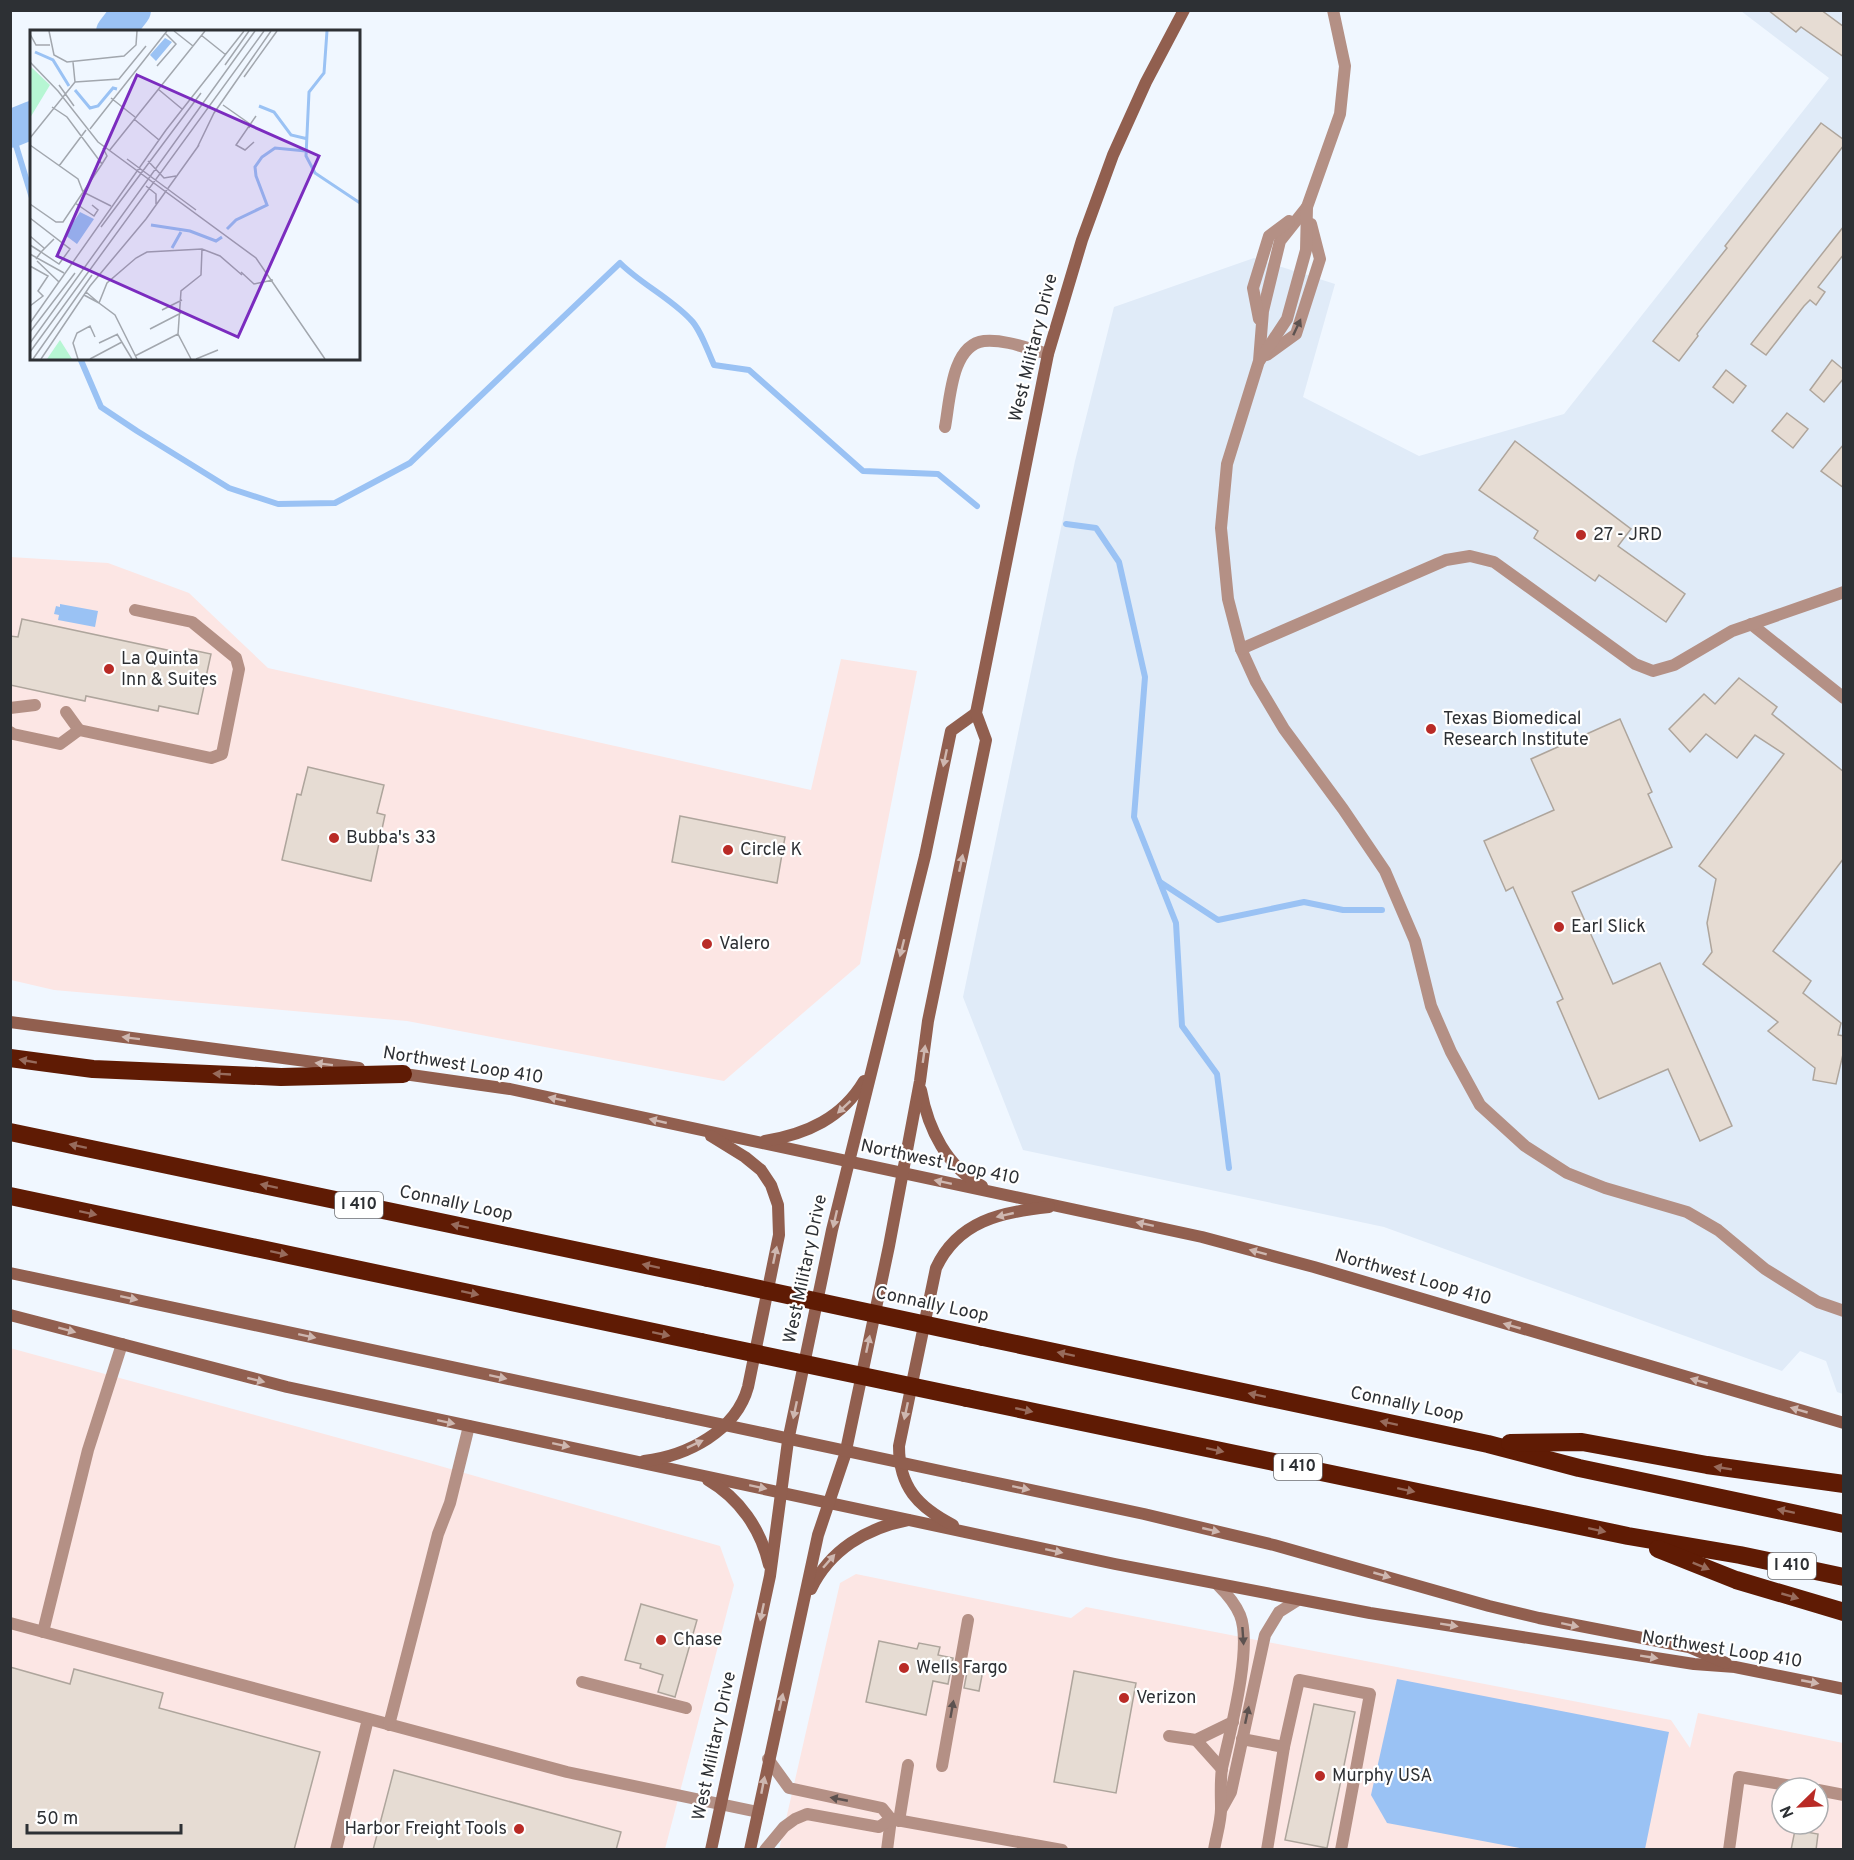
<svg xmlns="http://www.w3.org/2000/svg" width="1854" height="1860" font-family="Overpass,sans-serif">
<rect width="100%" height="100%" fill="#f0f7ff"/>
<g fill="#fce6e4" fill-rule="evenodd">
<path d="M10,557L108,563L189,593L268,668L811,790L841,659L917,671L860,964L724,1081L407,1021L54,990L11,980Z"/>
<path d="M10,1348L419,1460L720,1546L734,1585L665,1849H11Z"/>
<path d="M856,1574L1071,1618L1086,1607L1671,1720L1690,1748L1698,1713L1843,1743V1849L779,1850L840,1583ZM1782,1788H1818V1824H1782Z"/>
</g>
<path fill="#e0ebf8" d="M1741,11H1843V1394L1837,1392L1826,1361L1800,1351L1782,1371L1384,1227L1023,1150L963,997L1075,461L1114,307L1254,258L1335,284L1303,397L1419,456L1564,414L1829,78Z"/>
<g fill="#9ac2f4">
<path d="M60,604L98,611L95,627L58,620L59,615L54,614L56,606L60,607Z"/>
<path d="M1397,1679L1669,1732L1645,1849H1525L1387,1823L1371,1795Z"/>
</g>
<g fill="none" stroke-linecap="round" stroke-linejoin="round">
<g stroke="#9ac2f4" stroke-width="6">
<path d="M11,129L32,198"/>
<path d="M80,358L101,407L137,431L229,488L278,504L335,503L410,463L620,263C641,284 669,297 690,319C700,328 708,352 714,365L749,370L863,471L938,474L977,506"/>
<path d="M1066,524L1096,528L1119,562L1145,677L1134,817L1176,923L1182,1026L1217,1074L1229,1168"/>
<path d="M1160,882L1218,920L1304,902L1343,910H1382"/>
</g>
<g stroke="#9ac2f4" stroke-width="38">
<path d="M115,32L132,10"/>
<path d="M10,129L32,120"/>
</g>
</g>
<g fill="#e6dcd3" stroke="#aea59c" stroke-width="1.5">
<path d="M1768,10H1821L1844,27V57L1801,27L1796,32Z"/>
<path d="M1821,123L1844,140V145L1697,334L1698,336L1679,361L1653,341L1727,248L1725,246Z"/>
<path d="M1844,226V254L1818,287L1825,292L1816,305L1810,300L1804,306L1766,355L1751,344Z"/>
<path d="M1832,360L1844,370V378L1824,402L1810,390Z"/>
<path d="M1726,370L1746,386L1733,403L1713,387Z"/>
<path d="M1787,413L1808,429L1793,448L1772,431Z"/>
<path d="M1515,441L1631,529L1618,546L1685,594L1666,622L1599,575L1595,581L1534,538L1538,531L1479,490Z"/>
<path d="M1844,444V488L1821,471Z"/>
<path d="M22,619L186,654L187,649L211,654L198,714L159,706L158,711L86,696L85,701L10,685V636L18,637Z"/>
<path d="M1739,678L1777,707L1772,714L1844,772V858L1773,951L1811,981L1803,993L1841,1023L1838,1035L1844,1036V1050L1836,1084L1813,1080L1815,1068L1768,1031L1778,1022L1703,964L1712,952L1707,923L1716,879L1699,866L1784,754L1755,735L1737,758L1706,734L1690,752L1669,729L1704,694L1715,704Z"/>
<path d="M1620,719L1652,792L1648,794L1672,847L1572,892L1613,984L1660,963L1732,1126L1700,1141L1668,1069L1599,1099L1557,1002L1563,999L1513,887L1506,891L1484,841L1554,810L1531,759Z"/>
<path d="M308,767L384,785L377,813L385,815L371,881L282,860L297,794L301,795Z"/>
<path d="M680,816L785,837L777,883L672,862Z"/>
<path d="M641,1604L697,1620L675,1697L658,1692L663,1675L640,1668L641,1664L625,1660Z"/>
<path d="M879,1641L917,1649L919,1643L940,1647L938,1655L953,1658L948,1684L933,1681L926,1715L866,1702Z"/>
<path d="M969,1661L984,1665L979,1691L964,1688Z"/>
<path d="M10,1667L70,1684L74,1669L163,1693L159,1708L320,1752L294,1850H10Z"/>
<path d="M1074,1671L1136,1683L1116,1793L1054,1782Z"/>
<path d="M1314,1704L1355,1712L1327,1848L1285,1840Z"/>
<path d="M394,1770L621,1832L616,1850H373Z"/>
<path d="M1795,1830L1818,1834L1816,1850H1791Z"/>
</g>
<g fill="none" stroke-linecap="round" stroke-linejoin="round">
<g stroke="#b49085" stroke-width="12">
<path d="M1307,207L1280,241L1263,311L1259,361L1227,464L1221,528L1228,599L1241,649L1256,682L1284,729L1343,809L1385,871L1415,941L1431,1006L1451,1052L1480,1105L1525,1146L1567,1173L1605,1188L1687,1212L1718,1230L1765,1269L1818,1302L1844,1311"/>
<path d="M1259,319L1253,288L1269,236L1289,221"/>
<path d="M1267,355L1296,334L1320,259L1311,224"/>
<path d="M1260,360L1287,319L1306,250L1307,207L1340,114L1345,66L1333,10"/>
<path d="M945,427C950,401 951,345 984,341C1005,339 1029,349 1048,354"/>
<path d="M1751,624L1844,698"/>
<path d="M1241,649L1446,560L1470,556L1494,562L1635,664L1653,671L1674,665L1732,631L1844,592"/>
<path d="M10,708L35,705"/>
<path d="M66,712L79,730"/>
<path d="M10,732L13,734L60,744L79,730L211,758L222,754L239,669L236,658L192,622L135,610"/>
<path d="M10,1623L567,1772L758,1812"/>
<path d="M43,1632L88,1450L122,1344"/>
<path d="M582,1682L686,1708"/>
<path d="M389,1725L438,1534L450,1503L469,1426"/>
<path d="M1169,1736L1196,1740L1233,1722"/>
<path d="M1242,1739L1284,1747L1267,1850"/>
<path d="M1196,1740L1222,1769"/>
<path d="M1284,1747L1299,1680L1370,1694L1341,1850"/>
<path d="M768,1759L789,1788L882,1808L891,1819L887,1850"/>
<path d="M942,1766L968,1620"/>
<path d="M1818,1790L1844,1795"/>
<path d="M1221,1810L1231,1792L1265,1635L1279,1612L1298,1600"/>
<path d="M899,1821L908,1765"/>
<path d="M336,1850L368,1719"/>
<path d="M765,1850L784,1827L795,1819L807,1814L879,1827L891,1819L1062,1850"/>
<path d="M1214,1850C1216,1837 1221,1822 1221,1809C1221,1795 1220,1782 1222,1768C1230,1732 1253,1647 1240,1615C1235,1603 1227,1594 1218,1585"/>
<path d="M1729,1850L1739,1777L1804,1788"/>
</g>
<g stroke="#915f4f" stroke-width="12">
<path d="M10,1022L359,1068"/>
<path d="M397,1073L510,1089L1202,1237L1314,1267L1844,1423"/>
<path d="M921,1090C928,1129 947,1167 982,1186"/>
<path d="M765,1141C807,1134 842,1118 864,1081"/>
<path d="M10,1273L668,1413"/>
<path d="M10,1315L287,1387L1115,1564L1370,1613L1694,1664L1735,1667L1844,1689"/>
<path d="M644,1461C687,1456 736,1431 748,1387L779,1235L778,1205L771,1185L761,1170L745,1157L711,1136"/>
<path d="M964,1476L1144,1514L1274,1545L1489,1606L1539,1618L1689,1647L1726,1663"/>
<path d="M708,1480C739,1498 761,1529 769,1565"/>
<path d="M953,1525C918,1507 899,1487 899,1446L936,1268C958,1221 1001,1212 1049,1207"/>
<path d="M811,1589C830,1550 866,1528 908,1520"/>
<path d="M711,1850L770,1576L788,1441L832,1230L925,856L951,731L976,713"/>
<path d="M750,1850L818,1535L845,1455L889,1246L920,1081L928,1021L986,740L976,713L1048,354L1082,240L1113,155L1146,82L1184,10"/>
</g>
<g stroke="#5f1b04" stroke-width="18">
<path d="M10,1058L93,1069L281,1077L403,1074"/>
<path d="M10,1132L708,1278"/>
<path d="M10,1196L701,1342"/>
<path d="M983,1337L1488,1444L1579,1468L1844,1524"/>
<path d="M967,1398L1628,1536L1740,1555L1844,1577"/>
<path d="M1510,1443L1582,1442L1707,1465L1844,1484"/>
<path d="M1658,1549L1736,1580L1844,1612"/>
</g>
<path stroke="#915f4f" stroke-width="12" d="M668,1413L964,1476"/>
<g stroke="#5f1b04" stroke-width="18">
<path d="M708,1278L983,1337"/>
<path d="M701,1342L967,1398"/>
</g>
</g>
<defs><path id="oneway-solid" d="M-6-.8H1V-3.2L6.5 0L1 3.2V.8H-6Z" transform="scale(1.5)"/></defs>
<g fill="#5c5250">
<use href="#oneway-solid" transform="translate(1297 327) rotate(-65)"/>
<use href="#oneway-solid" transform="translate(1243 1636) rotate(86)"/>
<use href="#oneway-solid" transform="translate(952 1709) rotate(-80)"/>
<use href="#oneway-solid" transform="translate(1247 1715) rotate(-78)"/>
<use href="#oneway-solid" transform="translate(839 1799) rotate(-169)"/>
</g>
<g fill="#ceb7b0">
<use href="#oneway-solid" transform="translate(945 758) rotate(102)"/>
<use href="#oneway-solid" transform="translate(961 863) rotate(-78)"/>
<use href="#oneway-solid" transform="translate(902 948) rotate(104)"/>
<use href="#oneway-solid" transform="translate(131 1038) rotate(-173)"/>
<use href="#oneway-solid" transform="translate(924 1054) rotate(-82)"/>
<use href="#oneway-solid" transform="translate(324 1064) rotate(-173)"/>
<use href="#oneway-solid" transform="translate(557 1099) rotate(-168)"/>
<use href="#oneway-solid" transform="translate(844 1107) rotate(137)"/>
<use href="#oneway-solid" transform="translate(658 1121) rotate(-167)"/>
<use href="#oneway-solid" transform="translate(943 1182) rotate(-168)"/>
<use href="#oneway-solid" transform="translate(1005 1215) rotate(167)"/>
<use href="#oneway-solid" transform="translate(835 1219) rotate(103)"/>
<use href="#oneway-solid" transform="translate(1145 1224) rotate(-168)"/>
<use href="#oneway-solid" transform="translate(1258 1252) rotate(-165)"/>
<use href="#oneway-solid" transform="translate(775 1255) rotate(-78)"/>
<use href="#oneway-solid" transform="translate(129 1298) rotate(12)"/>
<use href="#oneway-solid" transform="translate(1512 1326) rotate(-164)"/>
<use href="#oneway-solid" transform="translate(67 1330) rotate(15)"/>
<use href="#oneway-solid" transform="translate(307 1336) rotate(12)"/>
<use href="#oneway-solid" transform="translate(868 1344) rotate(-78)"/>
<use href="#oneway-solid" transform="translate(498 1377) rotate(12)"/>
<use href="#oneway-solid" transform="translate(256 1380) rotate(14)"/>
<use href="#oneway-solid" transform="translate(1699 1381) rotate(-164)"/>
<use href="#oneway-solid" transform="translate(795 1410) rotate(102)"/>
<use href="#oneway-solid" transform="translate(1799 1410) rotate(-164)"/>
<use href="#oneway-solid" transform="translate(906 1411) rotate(102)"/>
<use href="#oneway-solid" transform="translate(446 1422) rotate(12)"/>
<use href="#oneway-solid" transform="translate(695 1444) rotate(-25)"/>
<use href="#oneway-solid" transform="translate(561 1445) rotate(12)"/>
<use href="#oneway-solid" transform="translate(758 1487) rotate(12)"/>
<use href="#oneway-solid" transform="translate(1021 1488) rotate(12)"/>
<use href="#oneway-solid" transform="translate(1211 1530) rotate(13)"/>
<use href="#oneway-solid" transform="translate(1054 1551) rotate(12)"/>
<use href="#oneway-solid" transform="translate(829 1561) rotate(-49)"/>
<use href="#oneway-solid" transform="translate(1382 1575) rotate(16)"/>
<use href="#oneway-solid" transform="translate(762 1612) rotate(102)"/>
<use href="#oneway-solid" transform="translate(1449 1625) rotate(9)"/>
<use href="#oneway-solid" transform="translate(1570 1625) rotate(12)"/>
<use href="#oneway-solid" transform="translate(1649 1657) rotate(9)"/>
<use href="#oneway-solid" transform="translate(1810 1682) rotate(11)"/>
<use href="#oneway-solid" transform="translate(781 1702) rotate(-77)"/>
<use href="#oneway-solid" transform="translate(763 1785) rotate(-79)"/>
</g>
<g fill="#976b5c">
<use href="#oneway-solid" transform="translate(28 1061) rotate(-170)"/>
<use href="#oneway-solid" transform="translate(222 1074) rotate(-177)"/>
<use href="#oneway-solid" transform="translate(78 1146) rotate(-168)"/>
<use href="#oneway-solid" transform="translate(269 1186) rotate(-168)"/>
<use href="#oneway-solid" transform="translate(88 1213) rotate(12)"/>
<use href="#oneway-solid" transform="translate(460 1226) rotate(-168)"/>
<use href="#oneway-solid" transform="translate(279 1253) rotate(12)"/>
<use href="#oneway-solid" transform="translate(651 1266) rotate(-168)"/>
<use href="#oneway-solid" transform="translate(470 1293) rotate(12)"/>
<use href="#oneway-solid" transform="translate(661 1334) rotate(12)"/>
<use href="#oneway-solid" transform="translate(1066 1354) rotate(-168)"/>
<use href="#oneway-solid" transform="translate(1257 1395) rotate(-168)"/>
<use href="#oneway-solid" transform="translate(1024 1410) rotate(12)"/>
<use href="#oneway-solid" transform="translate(1389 1423) rotate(-168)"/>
<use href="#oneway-solid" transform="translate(1215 1450) rotate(12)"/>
<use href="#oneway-solid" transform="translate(1723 1468) rotate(-171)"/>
<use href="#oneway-solid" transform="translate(1406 1490) rotate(12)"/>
<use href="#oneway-solid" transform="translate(1786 1511) rotate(-168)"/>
<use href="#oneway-solid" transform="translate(1597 1530) rotate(12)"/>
<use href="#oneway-solid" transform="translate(1701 1566) rotate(22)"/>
<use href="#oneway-solid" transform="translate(1790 1596) rotate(16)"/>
</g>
<g fill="#b92b26" stroke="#fff" stroke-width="2">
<circle cx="1581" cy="535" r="6"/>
<circle cx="109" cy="669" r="6"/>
<circle cx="1431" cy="729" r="6"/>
<circle cx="334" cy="838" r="6"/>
<circle cx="728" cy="850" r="6"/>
<circle cx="1559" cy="927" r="6"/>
<circle cx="707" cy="944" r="6"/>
<circle cx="661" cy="1640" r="6"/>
<circle cx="904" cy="1668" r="6"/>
<circle cx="1124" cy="1698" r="6"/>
<circle cx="1320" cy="1776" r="6"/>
<circle cx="519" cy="1829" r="6"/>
</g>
<g text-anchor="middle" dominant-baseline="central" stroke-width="4.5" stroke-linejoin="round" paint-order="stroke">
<g fill="#fff" stroke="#6c6e71" stroke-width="1.5">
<rect x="335" y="1192" width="48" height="26" rx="4.5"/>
<rect x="1274" y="1454" width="48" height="26" rx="4.5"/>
<rect x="1768" y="1553" width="48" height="26" rx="4.5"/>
</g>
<g font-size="16" font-weight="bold" fill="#2d3034">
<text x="359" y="1205">I 410</text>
<text x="1298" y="1467">I 410</text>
<text x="1792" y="1566">I 410</text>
</g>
<g font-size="18" fill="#2d3034" stroke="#fff">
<text transform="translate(1034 348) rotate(-76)">West Military Drive</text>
<text transform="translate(463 1066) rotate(9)">Northwest Loop 410</text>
<text transform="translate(940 1163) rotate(12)">Northwest Loop 410</text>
<text transform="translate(456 1204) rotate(12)">Connally Loop</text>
<text transform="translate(806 1269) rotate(-78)">West Military Drive</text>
<text transform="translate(1413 1278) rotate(16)">Northwest Loop 410</text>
<text transform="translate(932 1305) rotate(12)">Connally Loop</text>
<text transform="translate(1407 1405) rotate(12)">Connally Loop</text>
<text transform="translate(1722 1650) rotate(9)">Northwest Loop 410</text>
<text transform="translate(715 1746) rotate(-78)">West Military Drive</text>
</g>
<g font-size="18" fill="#2d3034" stroke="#fff" text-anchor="start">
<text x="1593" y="535">27 - JRD</text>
<text x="121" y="659">La Quinta<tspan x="121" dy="21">Inn &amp; Suites</tspan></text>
<text x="1443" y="719">Texas Biomedical<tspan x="1443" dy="21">Research Institute</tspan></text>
<text x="346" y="838">Bubba's 33</text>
<text x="740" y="850">Circle K</text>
<text x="1571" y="927">Earl Slick</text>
<text x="719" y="944">Valero</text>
<text x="673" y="1640">Chase</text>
<text x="916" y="1668">Wells Fargo</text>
<text x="1136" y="1698">Verizon</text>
<text x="1332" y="1776">Murphy USA</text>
<text x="507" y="1829" text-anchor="end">Harbor Freight Tools</text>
</g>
</g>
<g transform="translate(30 30)">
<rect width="330" height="330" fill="#f0f7ff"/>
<path d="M0,36L20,55L0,88ZM30,310L42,329H17Z" fill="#b6f6d3"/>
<path d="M135,8L142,12L126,31L120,25ZM50,182L64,189L47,214L35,205Z" fill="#9ac2f4"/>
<path fill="none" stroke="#9ac2f4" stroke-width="3" d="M297,1L294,43L279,62L276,126L285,143L330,173M5,22L23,30L39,56M45,60L60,78L68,76L83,58L87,59M229,76L244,82L261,105L278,109M121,195L160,201L186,211L192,207M197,199L206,190L237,175L226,146L225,137L232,127L245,118L276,121M142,218L151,202"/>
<path fill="none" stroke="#a2a7ae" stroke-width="1.5" d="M19,1L24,25L37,32L94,26L106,15L107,1M144,1L163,16M0,4L6,15H20M171,5L196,25M0,32L28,61L68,112L226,228L295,329M195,35L219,1M127,36L146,14L135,3M214,47L247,1M45,52L89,49L116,16M29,55L44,76M128,59L152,79M81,68L105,87M193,75L220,94L219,98M22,77L37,87L72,134M104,89L129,110M60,99L137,1M0,108L45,52L43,32M224,112L215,120L206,115L226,86M0,115L48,149L53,162L81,176M167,118L184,83L241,1M79,121L175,1M97,129L166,180M118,131L134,148L146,146M29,136L56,100M116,156L126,164V174M45,173L64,186L68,180L62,175M0,174L26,192H33L72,134L77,126L73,118M0,188L40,219L29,234L11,222L6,229M71,197L171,63M0,206L14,218M0,215L11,222L24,209M0,224L34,243M7,231L29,252M0,236L18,246L8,261L13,266L0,276M211,242L224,254L243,250M54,265L69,273L56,262M132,280L152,270M0,293L136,100L214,1M120,299L151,283M0,302L45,243M87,304L102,329M0,313L225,1M69,313L88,304M0,322L234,1M105,326L148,304M3,329L62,245M11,329L60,256L116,189L169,115M48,329L43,313L47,303L60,296L65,307M60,329L92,312M107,329L85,285L69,273L77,253L106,228L117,222L172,219L190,226L212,245M161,329L148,304L151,261L171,245L172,219M166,329L188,320"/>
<path fill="#7b2cbf" fill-opacity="0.15" stroke="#7b2cbf" stroke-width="3" d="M107,45L289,126L208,307L27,226Z"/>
<rect width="330" height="330" fill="none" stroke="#2d3034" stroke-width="3"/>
</g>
<rect width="1854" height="1860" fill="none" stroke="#2d3034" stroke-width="24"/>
<g transform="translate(1800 1806) rotate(246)"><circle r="28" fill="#ffffff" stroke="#abacae" stroke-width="1.5"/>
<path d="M0-4.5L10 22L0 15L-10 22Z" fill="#b92b26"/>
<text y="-9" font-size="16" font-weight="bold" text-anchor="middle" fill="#2d3034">N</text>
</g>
<path d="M27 1824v9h154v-9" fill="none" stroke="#2d3034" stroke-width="3"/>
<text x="36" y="1824" font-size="18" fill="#2d3034" stroke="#ffffff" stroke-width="4.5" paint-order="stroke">50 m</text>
</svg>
